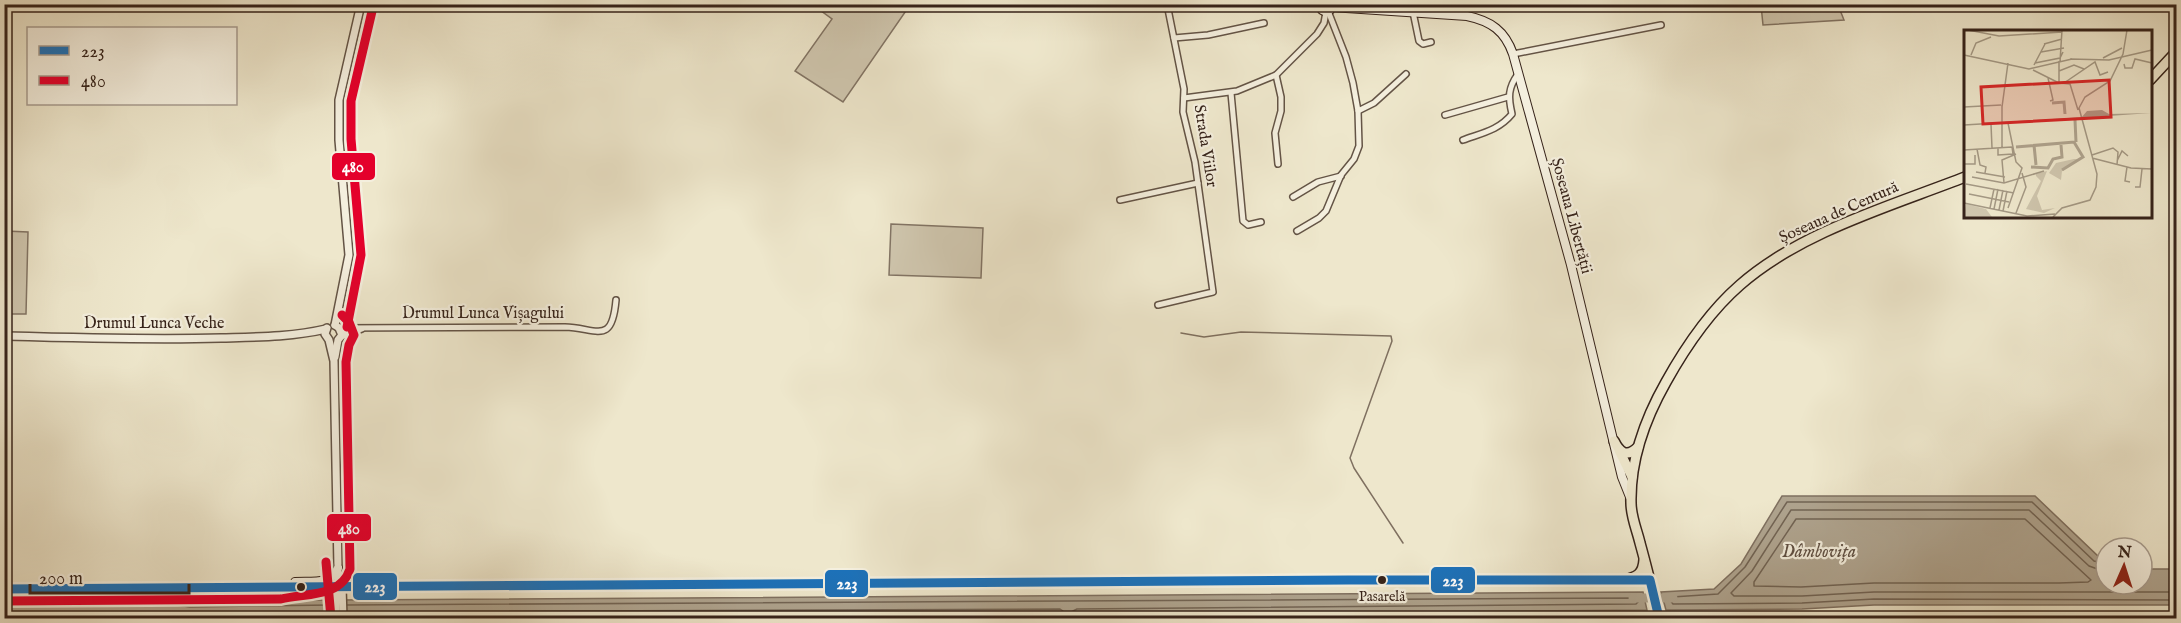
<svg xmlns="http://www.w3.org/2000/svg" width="2181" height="623" font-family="'IM FELL English',serif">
<rect width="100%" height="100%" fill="#eee7cc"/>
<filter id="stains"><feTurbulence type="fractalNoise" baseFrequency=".00333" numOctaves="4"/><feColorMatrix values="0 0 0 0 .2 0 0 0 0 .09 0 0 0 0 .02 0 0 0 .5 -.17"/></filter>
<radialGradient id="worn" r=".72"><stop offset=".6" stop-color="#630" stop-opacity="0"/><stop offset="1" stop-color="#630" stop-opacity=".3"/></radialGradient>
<g fill="#cfc6ae" stroke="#827464" stroke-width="1.5">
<path d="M813,5H910L843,102L795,71L832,19Z"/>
<path d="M1761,5H1838L1844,20L1763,25Z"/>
<path d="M891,224L983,228L981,278L889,275Z"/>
<path d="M5,231L28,232L26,314H5Z"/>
</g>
<g fill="#afa48f" stroke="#7f7060" stroke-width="1.5">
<path d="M1782,496H2035L2098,556L2106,559V584H2142V569H2176V605H1874L1802,609L1666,610L1661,592L1714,589L1741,564Z"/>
<path d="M1643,592L1647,610L749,618H5L4,599L171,598L190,601Z"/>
</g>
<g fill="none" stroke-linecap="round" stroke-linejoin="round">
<g stroke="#726454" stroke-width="1.5">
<path d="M1796,519H2025L2091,580L2088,582L2059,583H1874L1801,587L1754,586V582Z"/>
<path d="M2106,564L2094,561L2032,502H1787L1745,567L1718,594L1672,597L1670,600L1673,604L1802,603L1874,599L2176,600"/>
<path d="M2106,572L2089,566L2029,510H1791L1752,571L1731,593L1734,596H1802L1874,592H2176"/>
<path d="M4,605L170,604L190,607L331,605"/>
<path d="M347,605L1635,598L1639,601L1636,604L1077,609L1071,612L1070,618"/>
<path d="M348,612L1060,609L1063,611L1062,618"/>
<path d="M4,613L169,612L190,614L331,612"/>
<path d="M902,618H1052"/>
</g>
<path stroke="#7f7060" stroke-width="1.5" d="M1181,333L1204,337L1241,332L1391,336L1392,341L1350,458L1354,468L1403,543"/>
<path stroke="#afa48f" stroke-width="9" d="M1633,598H1673"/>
<defs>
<g id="minor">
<path d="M1396,11L1402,4"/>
<path d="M1413,12L1419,41L1423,44L1431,42"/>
<path d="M1174,38L1208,35L1264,23"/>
<path d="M1513,54L1661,25"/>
<path d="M1276,75L1281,97V111L1275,133L1278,164"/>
<path d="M1231,93L1243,221L1248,225L1261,222"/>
<path d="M1184,98L1237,91L1276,75L1317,34L1324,23L1326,12"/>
<path d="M1358,111L1374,103L1406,74"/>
<path d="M1445,115L1508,97"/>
<path d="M1463,140C1482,133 1499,130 1512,114C1508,97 1508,88 1518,74"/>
<path d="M1293,197L1318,182L1341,176"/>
<path d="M1120,200L1198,183"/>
<path d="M1297,231L1319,218L1326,211L1341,175L1354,159L1359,146L1358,111L1353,83L1346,57L1328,11"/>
<path d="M1158,305L1213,292L1195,162L1183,112L1184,89L1167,4"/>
<path d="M339,328L565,327C597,328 612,346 616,300"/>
<path d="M341,337L362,329"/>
</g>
<g id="tertiary">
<path d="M335,325L349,255L339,140V100L361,4"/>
<path d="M327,328L325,334L329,340L334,361L338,568V580L336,587V618"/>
<path d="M4,336C77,338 149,340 221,338C256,337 292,337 326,329"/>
<path d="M335,357L338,340L342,335L339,328L335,325"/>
<path d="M340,582L342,587L343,618"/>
</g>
<g id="secondary">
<path d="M1322,4V10L1326,12L1330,10V4"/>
<path d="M1331,7L1467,16C1491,21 1505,31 1513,54L1571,265L1622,477L1630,497"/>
<path d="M295,582C312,581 331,585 338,568"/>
<path d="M4,589L1348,580H1650"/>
</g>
<g id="primary">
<path d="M2150,80L2176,52"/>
<path d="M1614,441C1620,453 1627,458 1638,447"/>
<path d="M1619,450L1632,477"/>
<path d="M1624,580C1637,577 1643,574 1644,560"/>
<path d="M1659,618C1653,593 1647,568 1640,543C1637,530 1631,517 1631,503C1630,461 1645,419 1666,382C1686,346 1709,312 1740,285C1800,232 1891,206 1965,177"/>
</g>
</defs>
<use href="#minor" stroke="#645446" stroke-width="8"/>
<use href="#tertiary" stroke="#645446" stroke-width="10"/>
<use href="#secondary" stroke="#36231a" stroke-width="10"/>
<use href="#primary" stroke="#36231a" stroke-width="12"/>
<use href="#minor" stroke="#f4efde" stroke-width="5"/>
<use href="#tertiary" stroke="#f4efde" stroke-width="7"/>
<use href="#secondary" stroke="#f4efde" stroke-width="8"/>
<use href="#primary" stroke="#eee7cc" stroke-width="9"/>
<defs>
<path id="bus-1" d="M4,589L1348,580H1650L1659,618"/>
<g id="bus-2">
<path d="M347,327L361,255L351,139V101L373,7"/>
<path d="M326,562L331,618"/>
<path d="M4,601L281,599C305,593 341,598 350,569L346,362L349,345L354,335L349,322L342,315"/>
</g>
</defs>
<use href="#bus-1" stroke="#f4efde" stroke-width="14"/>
<use href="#bus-2" stroke="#f4efde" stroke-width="14"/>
<use href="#bus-1" stroke="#1d71b8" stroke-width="9"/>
<use href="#bus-2" stroke="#e4002b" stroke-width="9"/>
</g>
<g fill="#36231a" stroke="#f4efde" stroke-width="2">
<circle cx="1382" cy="580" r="5"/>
<circle cx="301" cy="587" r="5"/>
</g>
<g text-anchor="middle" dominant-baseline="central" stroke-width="4.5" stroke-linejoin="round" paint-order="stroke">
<g font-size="14" fill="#36231a" stroke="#f4efde">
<text x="1382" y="597">Pasarelă</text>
</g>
<g font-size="16" fill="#36231a" stroke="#f4efde">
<text transform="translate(1205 146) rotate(81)">Strada Viilor</text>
<text transform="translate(1839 213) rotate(-24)">Șoseaua de Centură</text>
<text transform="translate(1571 216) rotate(75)">Șoseaua Libertății</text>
<text x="483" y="314">Drumul Lunca Vișagului</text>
<text x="154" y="324">Drumul Lunca Veche</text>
</g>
<g font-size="18" font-style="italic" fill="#605043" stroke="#f4efde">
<text x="1819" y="552">Dâmbovița</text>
</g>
</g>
<g transform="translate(1964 30)">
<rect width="188" height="188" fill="#eee7cc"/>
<path d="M110,129H116L98,141L97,150L85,143L92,133ZM83,141L73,166L78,180L91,178L80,183L62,179L77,151L72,146V144ZM2,174L22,179L28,187H0Z" fill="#cfc6ae"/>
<path d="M138,80L145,84L187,83L117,88L123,81Z" fill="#afa48f"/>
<path fill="none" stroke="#afa48f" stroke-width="3" d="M88,73L100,72L101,84M111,90L112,112M70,115L72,135M52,117L110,112L119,127L98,140M67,137L84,138L89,129L98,127L97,115"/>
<path fill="none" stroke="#a49985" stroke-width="1.5" d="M4,0L35,6L98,2M80,14L98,9M77,22L100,18M0,25L65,39L108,29M7,25L12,13L27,7M139,28L158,18M106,29L145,30L188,20M95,31V53M96,32L98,0M71,33L96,28L99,22M160,34L161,38H168L171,29L188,33M70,35L81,14M69,40L95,53M95,41L110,35L120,39M84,48L89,70L86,71M95,53L106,54L114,80M100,53L131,32L136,45L144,42M0,77L37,75M38,77L44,33M44,93L52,132L58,138L44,178M27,94L28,118M0,95L117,88M38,97V75M38,97V117M34,118V125L49,124L48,117M13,119L16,135L22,137L21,143M0,120L48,117M128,125L149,118L154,122L153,135M128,128L167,138L188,139M153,131L158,121L164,126M0,134H11V125M163,137L161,151L166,152M12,142L41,147M8,147L40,153L80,141M40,153L38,130L52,124M2,154L50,163M171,157H176L178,139M5,164L45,172M0,173L63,186L91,184M26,178L30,159M30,179L34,159M35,180L39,160M39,181L43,161M52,183L62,157L58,143M89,187L98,178L126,170L132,157L133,144L115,78L121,67L146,51L159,24L163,0"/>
<path fill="#d62828" fill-opacity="0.15" stroke="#d62828" stroke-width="3" d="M145,50L147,87L19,94L17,57Z"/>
<rect width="188" height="188" fill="none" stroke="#36231a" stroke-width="3"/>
</g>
<g stroke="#f4efde" stroke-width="2">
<rect x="331" y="152" width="45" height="29" rx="6" fill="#e4002b"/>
<rect x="326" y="513" width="46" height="29" rx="6" fill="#e4002b"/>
<rect x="1430" y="566" width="46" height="28" rx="6" fill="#1d71b8"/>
<rect x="824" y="569" width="45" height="29" rx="6" fill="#1d71b8"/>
<rect x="352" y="572" width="46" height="29" rx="6" fill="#1d71b8"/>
</g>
<g font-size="16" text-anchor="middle" font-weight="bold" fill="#fff">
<text x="353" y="172">480</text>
<text x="349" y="534">480</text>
<text x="1453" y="586">223</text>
<text x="847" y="589">223</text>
<text x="375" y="592">223</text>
</g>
<rect width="2181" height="623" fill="none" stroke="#eee7cc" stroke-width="24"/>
<rect x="6" y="6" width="2169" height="611" fill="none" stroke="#36231a" stroke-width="3"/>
<rect x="12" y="12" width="2157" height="599" fill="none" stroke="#36231a" stroke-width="1.5"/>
<rect x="27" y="27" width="210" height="78" fill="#f4efde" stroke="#a89d90" stroke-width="1.5"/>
<rect x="39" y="46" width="30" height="9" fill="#1d71b8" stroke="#a89d90" stroke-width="1.5"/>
<text x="81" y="57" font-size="18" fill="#36231a">223</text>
<rect x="39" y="76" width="30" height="9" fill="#e4002b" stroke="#a89d90" stroke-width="1.5"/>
<text x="81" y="87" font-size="18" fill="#36231a">480</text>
<g transform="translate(2124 566) rotate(3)"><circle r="28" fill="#f4efde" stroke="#a89d90" stroke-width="1.5"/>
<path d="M0-4.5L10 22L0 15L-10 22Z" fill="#8f2418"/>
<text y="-9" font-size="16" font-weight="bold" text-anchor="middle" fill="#36231a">N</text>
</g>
<path d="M30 584v9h159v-9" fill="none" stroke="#36231a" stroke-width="3"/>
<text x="39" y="584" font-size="18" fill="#36231a" stroke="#f4efde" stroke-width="4.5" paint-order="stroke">200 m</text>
<rect width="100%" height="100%" filter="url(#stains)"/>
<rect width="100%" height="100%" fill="url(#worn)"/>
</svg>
